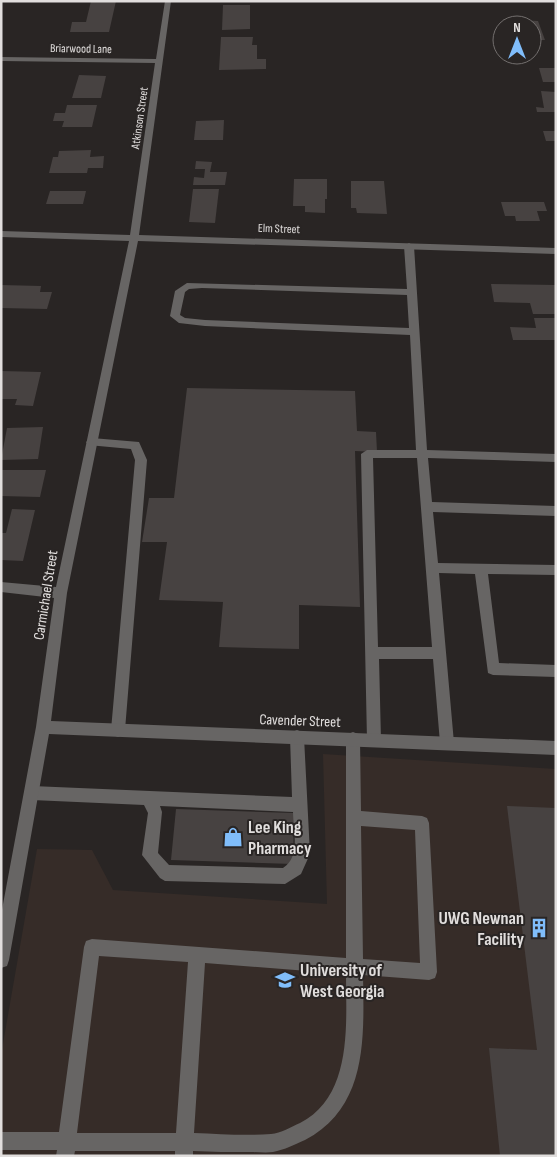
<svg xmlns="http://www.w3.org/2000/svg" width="557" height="1157" font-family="'Sofia Sans Condensed',sans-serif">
<rect width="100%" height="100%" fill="#292524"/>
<path fill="#362c28" d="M323,754L556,769V1156H1V1055L37,849L92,850L113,890L327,904Z"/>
<g fill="#474241">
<path d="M91,1H116L109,32H70L72,22H86Z"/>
<path d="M223,5H250V29L222,30Z"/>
<path d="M503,19L538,21L545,40H532V25H505Z"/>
<path d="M221,37H253L252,45H257V59H266V69L219,70Z"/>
<path d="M539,68H556V82H543Z"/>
<path d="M79,75L106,76L101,98H72Z"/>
<path d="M541,91L556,92V112H537L536,107L544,108Z"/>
<path d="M67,105H97L92,127H62L64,121H53L55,113H65Z"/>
<path d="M224,120L223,140H194L196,121Z"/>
<path d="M543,131H556V141H546Z"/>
<path d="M91,150L90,157L104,156L103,168H88L87,173H49L53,157H58L59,151Z"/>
<path d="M196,161L212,162L210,172H227L225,185H193L194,177L204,178L205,169H195Z"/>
<path d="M294,179H327V199H325V213L305,212V206H293Z"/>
<path d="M351,181H384L387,214L357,213L356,208H351Z"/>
<path d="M193,189H219L215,223L189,222Z"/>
<path d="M50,191H86L83,204H46Z"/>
<path d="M501,202H544L547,211H537L540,221H516L515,216H505Z"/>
<path d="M491,284L556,285V314H533L530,303L494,302Z"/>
<path d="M1,285L41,286L40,292H52L47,309L1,308Z"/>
<path d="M534,318H556V340H513L510,327L536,328Z"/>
<path d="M1,371L41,372L33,406L15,405L17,399H1Z"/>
<path d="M187,388L355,391L357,431L376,432L377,452L355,451L360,607L299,605V649L219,647L223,602L159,600L167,542H142L149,498H174Z"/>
<path d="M43,427L38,459L1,460L7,428Z"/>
<path d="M1,470H46L40,497L1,496Z"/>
<path d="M12,509L35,510L23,561L1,560V533H6Z"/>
<path d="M507,806L556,808V1156H500L489,1048L537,1050Z"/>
<path d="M176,809L294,813L293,864L171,860Z"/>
</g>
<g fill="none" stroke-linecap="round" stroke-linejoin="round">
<g fill="#676564" fill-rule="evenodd">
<path d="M409,243L414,246L427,450L556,454V462L428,458L432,502L556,506V516L433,512L438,563L556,565V575L488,574L499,663L556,665V677L493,675L488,673L475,574L439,573L454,743L452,748L447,750L442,748L440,743L433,659H379L381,740L379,745L374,747L369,745L367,740L361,454L367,450H416L410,335L205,326L179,323L170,316L175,291L187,283L407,289L404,246ZM202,288L407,295L409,328L205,320L185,318L180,315L185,292L189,289ZM373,458H417L432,647H378Z"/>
<path d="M92,438L139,442L147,460L125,730L123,735L118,737L113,735L111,730L135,460L131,449L88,445L86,442Z"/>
<path d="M297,730L302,732L304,737L310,854L301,874L285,884L165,881L160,878L142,855L148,813L144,805L32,800L27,798L25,793L27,788L32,786L292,797L290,737L292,732ZM160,806L293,812C293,830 301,857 283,868L169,865L158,853L162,812Z"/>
<path d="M353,732L358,734L360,739L361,811L422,816L427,818L429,823L437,972L435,978L429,980L363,975C364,1037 368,1107 305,1140C296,1144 284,1150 273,1152C266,1153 258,1152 250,1152C231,1152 212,1152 193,1151V1156H175V1151H75L74,1156H56L57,1150H1V1132H59L84,947L86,941L92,939L346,958V739L348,734ZM361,826L415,830L420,963L363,959ZM99,956L188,962L176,1133H77ZM205,963L346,974C346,1024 353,1096 300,1123C291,1127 281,1133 271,1134C246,1136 220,1134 194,1133Z"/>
</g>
<path fill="#676564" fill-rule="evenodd" d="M165,1H171L139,235L556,248V254L138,241L67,593L51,721L556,741V755L49,734L9,960L7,966L1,968V915L36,727L54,598L1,592V582L56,587L129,241L1,237V231L130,235L155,63L1,61V57L156,59Z"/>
</g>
<defs>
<symbol id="shop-bare" viewBox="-9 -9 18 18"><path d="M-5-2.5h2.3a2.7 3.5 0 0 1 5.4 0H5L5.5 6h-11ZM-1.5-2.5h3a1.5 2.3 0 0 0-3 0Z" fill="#80bdfa" stroke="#292524" stroke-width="2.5" paint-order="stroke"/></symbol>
<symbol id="building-bare" viewBox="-9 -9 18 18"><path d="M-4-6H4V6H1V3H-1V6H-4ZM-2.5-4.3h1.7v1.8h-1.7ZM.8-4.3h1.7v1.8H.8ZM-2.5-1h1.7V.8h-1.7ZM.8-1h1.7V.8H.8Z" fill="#80bdfa" stroke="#292524" stroke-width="2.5" paint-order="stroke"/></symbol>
<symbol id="university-bare" viewBox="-9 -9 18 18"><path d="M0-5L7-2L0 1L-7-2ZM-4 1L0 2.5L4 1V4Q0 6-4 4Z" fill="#80bdfa" stroke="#292524" stroke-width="2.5" paint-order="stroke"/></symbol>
</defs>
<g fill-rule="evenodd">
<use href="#shop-bare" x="219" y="823" width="28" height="28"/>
<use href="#building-bare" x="525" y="914" width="28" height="28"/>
<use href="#university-bare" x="271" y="966" width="28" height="28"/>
</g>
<g text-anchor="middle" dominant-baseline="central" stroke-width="4" stroke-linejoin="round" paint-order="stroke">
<g font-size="12" fill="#e1dedd" stroke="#292524">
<text transform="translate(81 49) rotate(1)">Briarwood Lane</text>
<text transform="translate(140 118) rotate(-82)">Atkinson Street</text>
<text transform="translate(279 229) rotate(2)">Elm Street</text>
</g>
<g font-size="15" fill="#e1dedd" stroke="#292524">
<text transform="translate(46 595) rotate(-81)">Carmichael Street</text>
<text transform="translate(300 721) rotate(2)">Cavender Street</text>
</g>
<g font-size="18" font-weight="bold" fill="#e1dedd" stroke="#292524" text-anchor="start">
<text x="248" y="827">Lee King<tspan x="248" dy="21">Pharmacy</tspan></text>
<text x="524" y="918" text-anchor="end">UWG Newnan<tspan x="524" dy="21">Facility</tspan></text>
<text x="300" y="970">University of<tspan x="300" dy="21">West Georgia</tspan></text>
</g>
</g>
<rect width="557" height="1157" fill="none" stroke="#e1dedd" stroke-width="5"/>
<g transform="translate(517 40)"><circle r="24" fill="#292524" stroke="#736f6e"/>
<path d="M0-4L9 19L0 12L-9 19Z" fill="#80bdfa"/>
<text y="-8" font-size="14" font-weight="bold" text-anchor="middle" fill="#e1dedd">N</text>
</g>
</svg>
